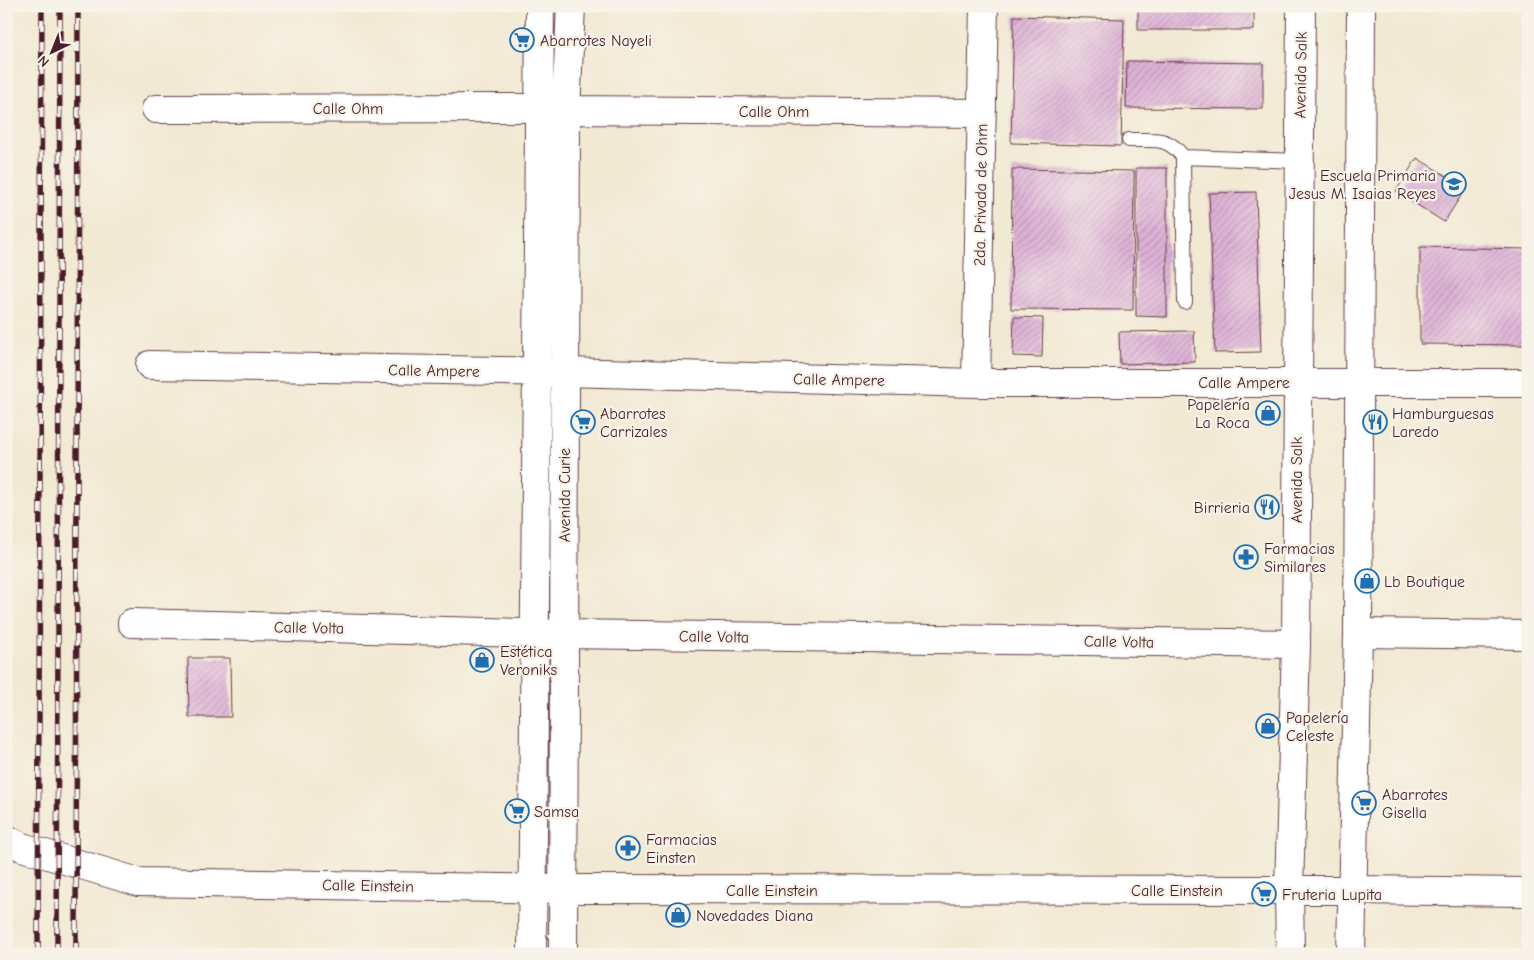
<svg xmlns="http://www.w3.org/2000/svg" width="1534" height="960" font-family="'Comic Neue',sans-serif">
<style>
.building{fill:url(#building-hatch)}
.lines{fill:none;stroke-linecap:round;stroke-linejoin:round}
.lane-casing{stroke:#633d44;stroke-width:16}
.street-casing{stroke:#633d44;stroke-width:30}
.secondary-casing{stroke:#633d44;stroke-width:30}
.lane{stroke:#fff;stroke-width:14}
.street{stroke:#fff;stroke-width:28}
.secondary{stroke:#fff;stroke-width:28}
.rail-casing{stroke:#4a1f2b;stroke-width:5.5}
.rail{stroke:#f7f3e8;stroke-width:4;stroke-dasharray:11;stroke-linecap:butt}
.labels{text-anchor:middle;stroke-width:4.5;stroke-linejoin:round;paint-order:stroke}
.poi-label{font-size:16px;fill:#4a1f2b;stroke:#f7f3e8;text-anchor:start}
.street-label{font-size:16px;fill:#4a1f2b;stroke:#f7f3e8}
</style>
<defs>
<pattern id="building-hatch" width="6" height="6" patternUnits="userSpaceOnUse" patternTransform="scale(1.25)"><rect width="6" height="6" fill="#dfb3d8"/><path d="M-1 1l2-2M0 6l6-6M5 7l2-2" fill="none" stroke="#b791af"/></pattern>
</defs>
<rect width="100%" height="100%" fill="#f7f3e8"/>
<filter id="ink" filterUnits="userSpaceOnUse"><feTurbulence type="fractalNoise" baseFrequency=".02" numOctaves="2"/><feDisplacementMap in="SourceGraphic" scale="10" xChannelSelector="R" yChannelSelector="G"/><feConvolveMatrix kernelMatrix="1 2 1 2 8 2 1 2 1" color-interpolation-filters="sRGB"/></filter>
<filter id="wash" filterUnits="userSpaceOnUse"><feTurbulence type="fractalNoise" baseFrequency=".0096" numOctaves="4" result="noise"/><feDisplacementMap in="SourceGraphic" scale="20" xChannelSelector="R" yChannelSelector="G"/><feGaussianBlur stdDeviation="1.12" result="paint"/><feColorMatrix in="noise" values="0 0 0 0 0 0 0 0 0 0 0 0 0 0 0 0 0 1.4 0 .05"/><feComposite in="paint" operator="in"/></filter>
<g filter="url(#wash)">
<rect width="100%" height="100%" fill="#f2e9d3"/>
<g id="blocks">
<!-- building -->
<path class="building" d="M1138,6H1254V30H1138Z
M1014,16L1124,19L1121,146L1011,143Z
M1127,61L1263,63V109L1126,108Z
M1417,158L1466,188L1444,222L1396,191Z
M1136,168H1167V317L1136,316Z
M1012,169L1134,171L1133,310L1011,309Z
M1256,192L1261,352L1215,353L1209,193Z
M1420,247L1528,249V345L1420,344Z
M1014,317L1043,318L1042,357L1013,356Z
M1194,331L1195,362L1120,364L1119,332Z
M188,658H230L231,717H189Z"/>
</g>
</g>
<g filter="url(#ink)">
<use href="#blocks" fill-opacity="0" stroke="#633d44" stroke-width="1"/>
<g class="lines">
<!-- lane casing -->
<g class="lane-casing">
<path id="lane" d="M1129,140C1154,141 1167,135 1183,157L1185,302
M1183,157L1299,161"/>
</g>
<!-- street casing -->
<g class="street-casing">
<path id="street" d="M156,109L540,108
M566,110L981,113
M150,365L565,372L976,383H1528
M976,383L984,6
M132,623L564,634L1296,644
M1358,633L1528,635
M1353,890L1528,892
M532,954L540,6
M563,954L566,110L571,6"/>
</g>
<!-- secondary casing -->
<g class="secondary-casing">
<path id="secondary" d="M6,839L22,847L138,882L563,889L1353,890
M1290,954L1289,890L1296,644L1301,6
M1351,954L1358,633L1361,6"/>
</g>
<!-- lane -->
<use href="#lane" class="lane"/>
<!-- street -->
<use href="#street" class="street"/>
<!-- secondary -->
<use href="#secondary" class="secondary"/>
<!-- rail casing -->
<g class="rail-casing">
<path id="rail" d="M38,954L42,6
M57,954L60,6
M76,954L78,6"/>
</g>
<!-- rail -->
<use href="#rail" class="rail"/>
</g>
</g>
<!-- icons -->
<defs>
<g id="supermarket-ring" transform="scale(1.25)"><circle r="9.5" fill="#f7f3e8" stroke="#1f6fb2" stroke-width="1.5"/><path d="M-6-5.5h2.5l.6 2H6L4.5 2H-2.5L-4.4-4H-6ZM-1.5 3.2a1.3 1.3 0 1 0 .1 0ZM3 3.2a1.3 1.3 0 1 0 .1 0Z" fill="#1f6fb2"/></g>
<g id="school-ring" transform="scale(1.25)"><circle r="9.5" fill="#f7f3e8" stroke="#1f6fb2" stroke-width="1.5"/><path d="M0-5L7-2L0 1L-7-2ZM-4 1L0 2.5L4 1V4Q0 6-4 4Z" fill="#1f6fb2"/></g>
<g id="shop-ring" transform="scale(1.25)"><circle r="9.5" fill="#f7f3e8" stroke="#1f6fb2" stroke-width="1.5"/><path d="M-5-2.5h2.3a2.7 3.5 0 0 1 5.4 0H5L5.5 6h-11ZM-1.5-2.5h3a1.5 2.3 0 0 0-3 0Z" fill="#1f6fb2"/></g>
<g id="restaurant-ring" transform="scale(1.25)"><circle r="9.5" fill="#f7f3e8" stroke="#1f6fb2" stroke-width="1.5"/><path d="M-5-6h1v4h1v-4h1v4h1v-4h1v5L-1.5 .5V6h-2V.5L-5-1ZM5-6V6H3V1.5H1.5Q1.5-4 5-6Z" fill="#1f6fb2"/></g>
<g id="pharmacy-ring" transform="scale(1.25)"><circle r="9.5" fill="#f7f3e8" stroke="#1f6fb2" stroke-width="1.5"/><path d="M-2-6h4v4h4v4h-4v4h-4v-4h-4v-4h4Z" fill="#1f6fb2"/></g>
</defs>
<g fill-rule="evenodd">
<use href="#supermarket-ring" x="522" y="40"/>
<use href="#school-ring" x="1454" y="184"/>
<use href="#shop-ring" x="1268" y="413"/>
<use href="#supermarket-ring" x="583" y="422"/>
<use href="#restaurant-ring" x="1375" y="422"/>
<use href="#restaurant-ring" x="1267" y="507"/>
<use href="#pharmacy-ring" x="1246" y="557"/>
<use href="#shop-ring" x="1367" y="581"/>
<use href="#shop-ring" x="482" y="660"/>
<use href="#shop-ring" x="1268" y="726"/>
<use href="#supermarket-ring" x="1364" y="803"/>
<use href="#supermarket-ring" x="517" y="811"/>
<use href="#pharmacy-ring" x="628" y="848"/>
<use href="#supermarket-ring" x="1264" y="894"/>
<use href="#shop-ring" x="678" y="915"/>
</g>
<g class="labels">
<!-- poi labels -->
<g class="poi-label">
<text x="540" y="46">Abarrotes Nayeli</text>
<text x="1436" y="181" text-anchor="end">Escuela Primaria<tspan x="1436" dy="18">Jesus M. Isaias Reyes</tspan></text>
<text x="1250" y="410" text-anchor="end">Papelería<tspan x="1250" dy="18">La Roca</tspan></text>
<text x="600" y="419">Abarrotes<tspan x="600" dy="18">Carrizales</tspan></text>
<text x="1392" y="419">Hamburguesas<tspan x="1392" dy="18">Laredo</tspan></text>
<text x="1250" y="513" text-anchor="end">Birrieria</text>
<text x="1264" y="554">Farmacias<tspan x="1264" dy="18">Similares</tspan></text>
<text x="1384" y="587">Lb Boutique</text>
<text x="500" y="657">Estética<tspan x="500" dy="18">Veroniks</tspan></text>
<text x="1286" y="723">Papelería<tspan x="1286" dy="18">Celeste</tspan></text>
<text x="1382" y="800">Abarrotes<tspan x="1382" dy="18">Gisella</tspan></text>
<text x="534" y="817">Samsa</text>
<text x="646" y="845">Farmacias<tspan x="646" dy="18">Einsten</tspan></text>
<text x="1282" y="900">Fruteria Lupita</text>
<text x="696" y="921">Novedades Diana</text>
</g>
<!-- street labels -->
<g class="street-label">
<text transform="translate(1300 75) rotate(-89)" y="6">Avenida Salk</text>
<text x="348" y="114">Calle Ohm</text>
<text x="774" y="117">Calle Ohm</text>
<text transform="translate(980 195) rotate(-89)" y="6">2da. Privada de Ohm</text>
<text transform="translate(434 370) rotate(1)" y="6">Calle Ampere</text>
<text transform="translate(839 379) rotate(1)" y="6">Calle Ampere</text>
<text x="1244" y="388">Calle Ampere</text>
<text transform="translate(1296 480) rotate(-90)" y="6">Avenida Salk</text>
<text transform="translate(564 495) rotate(-90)" y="6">Avenida Curie</text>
<text transform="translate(309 627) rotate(1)" y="6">Calle Volta</text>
<text transform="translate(714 636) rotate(1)" y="6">Calle Volta</text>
<text transform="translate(1119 641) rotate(1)" y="6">Calle Volta</text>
<text transform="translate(368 885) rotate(1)" y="6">Calle Einstein</text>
<text x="772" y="896">Calle Einstein</text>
<text x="1177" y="896">Calle Einstein</text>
</g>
</g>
<!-- margin -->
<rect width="1534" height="960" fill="none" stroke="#f7f3e8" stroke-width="25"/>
<!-- north arrow -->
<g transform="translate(52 52) rotate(223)" stroke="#f7f3e8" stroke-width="4" paint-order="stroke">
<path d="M0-4L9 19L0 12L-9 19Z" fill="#4a1f2b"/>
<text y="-8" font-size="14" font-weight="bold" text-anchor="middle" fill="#4a1f2b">N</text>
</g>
</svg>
